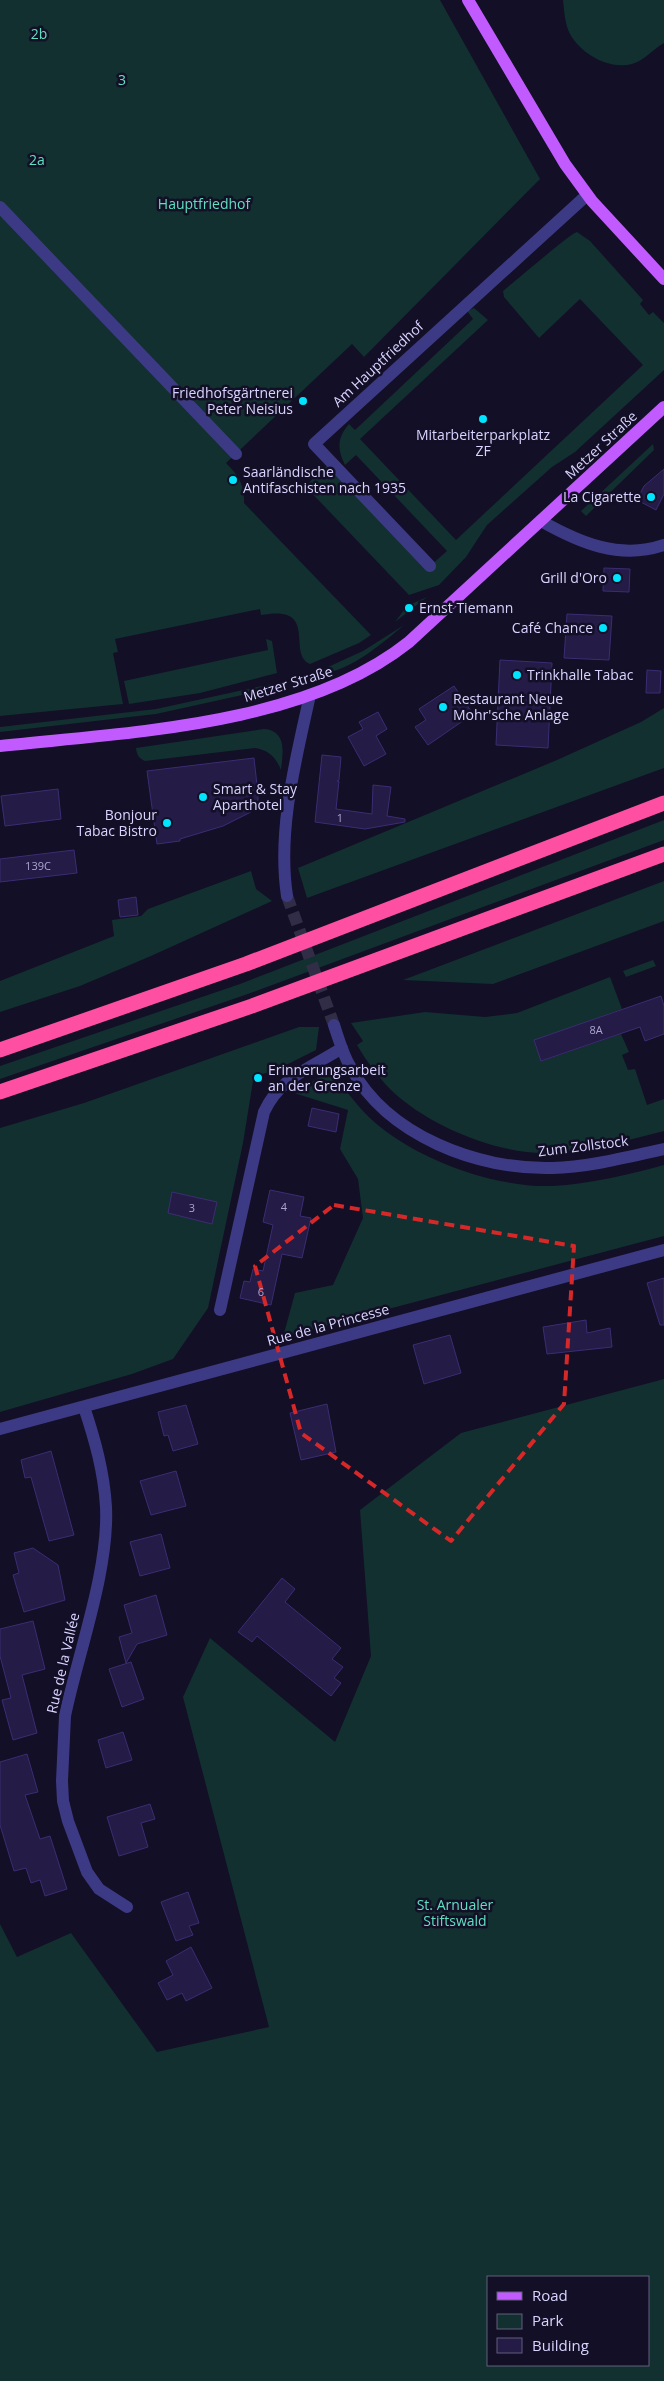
<svg xmlns="http://www.w3.org/2000/svg" width="664" height="2381" font-family="'Open Sans',sans-serif">
<style>
.green{fill:#12302f;fill-rule:evenodd}
.building{fill:#241b47;stroke:#3b2d73}
.lines{fill:none;stroke-linecap:round;stroke-linejoin:round}
.minor-tunnel{stroke:#312d47;stroke-width:12;stroke-dasharray:12 6;stroke-linecap:butt}
.minor{stroke:#3d3a85;stroke-width:12}
.major{stroke:#c25bff;stroke-width:12}
.highway{stroke:#ff4fa3;stroke-width:15}
.marked{fill:none;stroke:#d62828;stroke-width:4;stroke-dasharray:10 6;stroke-linejoin:round}
.poi-dot{fill:#00e5ff;stroke:#130f26;stroke-width:2}
.labels{text-anchor:middle;stroke-width:5;stroke-linejoin:round;paint-order:stroke}
.number-label{font-size:11px;fill:#aca6d1}
.park-label{font-size:14px;fill:#5fe0c0;stroke:#130f26}
.street-label{font-size:14px;fill:#d9d4ff;stroke:#130f26}
.poi-label{font-size:14px;fill:#d9d4ff;stroke:#130f26;text-anchor:start}
</style>
<rect width="100%" height="100%" fill="#130f26"/>
<!-- green -->
<path class="green" d="M0,0H440L540,179L364,357L352,344L226,463C238,475 245,485 244,503L371,635L359,643L310,664C286,653 320,604 261,615L260,609L115,639L118,652L113,653L123,704L0,716Z
M563,0H664V43C653,49 645,60 632,64C609,70 581,54 570,34C565,25 564,10 563,0Z
M577,232L590,241L643,300L640,304L649,315L653,312L664,323V370L575,452L552,467L487,525L466,557L439,585L409,595L305,486L331,462L430,566L447,551L356,455L345,465C337,449 337,438 349,424L355,430L473,319L467,311L474,308L488,320L360,439L456,540L643,365L580,299L539,338L504,297L503,291L509,286C519,278 571,233 577,232Z
M653,444L654,450L586,516L581,511Z
M427,597L395,622L407,606Z
M404,625C385,641 343,678 317,672L363,651Z
M266,639L272,641L277,673L200,693L129,704L124,681L268,650Z
M276,683L269,689L156,714L0,732V727L156,709Z
M664,708V768L307,898L298,868L557,760L641,722Z
M264,729C287,731 283,752 281,770C276,757 268,750 255,748L145,761C139,758 137,756 136,748Z
M664,820V840L245,995L0,1079V1066L240,984Z
M251,871L256,889L272,901L151,956L80,986L0,1012V981L114,936L112,920L141,916L148,909Z
M664,881V921L493,984L403,980Z
M653,960L656,966L626,977L623,971Z
M610,977L622,1009L534,1041L542,1061L621,1034L629,1052L622,1055L628,1070L635,1069L647,1105L664,1099V1131C625,1141 585,1152 544,1153C494,1153 428,1125 392,1091C378,1077 367,1062 357,1045L363,1041L351,1023L425,1012L485,1017L517,1013Z
M299,1027H319L316,1050L274,1071L258,1075L253,1081L243,1143L208,1308L173,1359L132,1374L0,1412V1128L84,1103Z
M331,1070C344,1088 356,1105 372,1120C415,1159 494,1188 552,1186C590,1184 627,1175 664,1165V1236L283,1337L295,1293L333,1285L363,1218L358,1179L340,1149L348,1110L294,1093Z
M664,1379V2381H0V1924L17,1957L71,1933L157,2052L269,2027L183,1697L210,1638L335,1742L371,1656L360,1510L461,1433ZM488,2277H648V2365H488Z"/>
<!-- building -->
<path class="building" d="M664,469V494L656,510L637,500L644,486Z
M604,568L630,569L629,592L603,591Z
M567,614L612,616L609,660L564,658Z
M500,660L552,663L548,748L496,745Z
M647,670L661,671L660,693H646Z
M454,686L473,714L428,745L415,727L426,720L419,709Z
M378,712L387,729L376,736L386,754L364,766L348,737L363,729L359,722Z
M322,755L341,757L339,780L337,781H339L336,809L372,814L373,785L391,787L387,816L405,819V822L365,829L315,822Z
M254,758L258,794V801L251,812L223,826L180,839V841L157,844L147,771Z
M58,789L61,819L5,826L1,796Z
M74,850L77,873L0,882V859Z
M136,897L138,915L120,917L118,900Z
M661,996L664,1006V1034L645,1041L640,1027L541,1061L534,1040Z
M312,1108L339,1114L336,1132L308,1126Z
M270,1190L304,1197L300,1216L311,1218L302,1258L282,1254L271,1305L240,1298L244,1281L250,1282L253,1269L263,1271L273,1225L263,1222Z
M172,1192L217,1202L212,1224L168,1213Z
M664,1278V1325H660L647,1283Z
M586,1320L587,1333L610,1328L612,1347L547,1354L543,1327Z
M450,1335L461,1373L424,1384L413,1345Z
M327,1404L336,1452L301,1460L290,1413Z
M186,1405L198,1444L173,1451L168,1435L164,1436L158,1412Z
M51,1451L74,1535L49,1541L31,1477L25,1478L21,1460Z
M176,1471L186,1506L151,1515L140,1481Z
M161,1534L170,1568L140,1576L130,1542Z
M33,1548L58,1565L65,1600L24,1612L13,1575L19,1573L14,1553Z
M282,1578L295,1589L285,1602L341,1648L332,1659L343,1667L334,1678L341,1683L331,1696L257,1636L252,1642L238,1632Z
M156,1595L167,1635L137,1644L126,1663L119,1637L132,1633L124,1605Z
M33,1621L45,1669L22,1675L37,1733L13,1740L2,1700L11,1698L0,1656V1629Z
M131,1662L144,1699L122,1707L109,1669Z
M123,1732L132,1760L106,1768L98,1740Z
M27,1754L38,1792L25,1795L40,1839L50,1836L67,1889L45,1896L40,1880L31,1883L26,1868L14,1871L0,1825V1762Z
M150,1804L155,1819L141,1823L148,1847L119,1856L107,1817Z
M188,1892L199,1923L189,1926L193,1935L176,1941L161,1902Z
M191,1947L212,1988L186,2001L182,1993L167,2000L158,1983L173,1975L166,1961Z"/>
<g class="lines">
<!-- minor-tunnel -->
<path class="minor-tunnel" d="M287,896L334,1025"/>
<!-- minor -->
<path class="minor" d="M0,207L236,454
M541,521C580,543 620,560 664,545
M430,566L314,444L587,195
M287,896C277,830 296,759 310,695
M334,1025C339,1040 343,1055 351,1068C388,1136 478,1170 552,1168C590,1167 627,1157 664,1149
M220,1310L264,1112C280,1077 311,1068 342,1048
M84,1407C95,1440 104,1472 106,1507C109,1571 78,1653 65,1716L62,1781L63,1801L68,1821L87,1872L99,1889L127,1907
M0,1429L664,1250"/>
<!-- major -->
<path class="major" d="M468,0L565,164L592,201L664,279
M0,746C130,732 304,726 409,642L664,407"/>
<!-- highway -->
<path class="highway" d="M0,1050L246,964L664,803
M0,1092L252,1006L664,854"/>
</g>
<!-- marked area -->
<path class="marked" d="M334,1205L574,1246L564,1404L451,1541L301,1433L255,1266Z"/>
<!-- markers -->
<g class="poi-dot">
<circle cx="303" cy="401" r="5"/>
<circle cx="483" cy="419" r="5"/>
<circle cx="233" cy="480" r="5"/>
<circle cx="651" cy="497" r="5"/>
<circle cx="617" cy="578" r="5"/>
<circle cx="409" cy="608" r="5"/>
<circle cx="603" cy="628" r="5"/>
<circle cx="517" cy="675" r="5"/>
<circle cx="443" cy="707" r="5"/>
<circle cx="203" cy="797" r="5"/>
<circle cx="167" cy="823" r="5"/>
<circle cx="258" cy="1078" r="5"/>
</g>
<g class="labels">
<!-- number labels -->
<g class="number-label">
<text x="340" y="822">1</text>
<text x="38" y="870">139C</text>
<text x="596" y="1034">8A</text>
<text x="284" y="1211">4</text>
<text x="192" y="1212">3</text>
<text x="261" y="1296">6</text>
</g>
<!-- park labels -->
<g class="park-label">
<text x="39" y="39">2b</text>
<text x="122" y="85">3</text>
<text x="37" y="165">2a</text>
<text x="204" y="209">Hauptfriedhof</text>
<text x="455" y="1910">St. Arnualer<tspan x="455" dy="16">Stiftswald</tspan></text>
</g>
<!-- street labels -->
<g class="street-label">
<text transform="translate(378 364) rotate(-43)" y="5">Am Hauptfriedhof</text>
<text transform="translate(601 445) rotate(-43)" y="5">Metzer Straße</text>
<text transform="translate(288 684) rotate(-17)" y="5">Metzer Straße</text>
<text transform="translate(583 1146) rotate(-7)" y="5">Zum Zollstock</text>
<text transform="translate(328 1325) rotate(-15)" y="5">Rue de la Princesse</text>
<text transform="translate(63 1663) rotate(-77)" y="5">Rue de la Vallée</text>
</g>
<!-- poi labels -->
<g class="poi-label">
<text x="293" y="398" text-anchor="end">Friedhofsgärtnerei<tspan x="293" dy="16">Peter Neisius</tspan></text>
<text x="483" y="440" text-anchor="middle">Mitarbeiterparkplatz<tspan x="483" dy="16">ZF</tspan></text>
<text x="243" y="477">Saarländische<tspan x="243" dy="16">Antifaschisten nach 1935</tspan></text>
<text x="641" y="502" text-anchor="end">La Cigarette</text>
<text x="607" y="583" text-anchor="end">Grill d'Oro</text>
<text x="419" y="613">Ernst Tiemann</text>
<text x="593" y="633" text-anchor="end">Café Chance</text>
<text x="527" y="680">Trinkhalle Tabac</text>
<text x="453" y="704">Restaurant Neue<tspan x="453" dy="16">Mohr'sche Anlage</tspan></text>
<text x="213" y="794">Smart &amp; Stay<tspan x="213" dy="16">Aparthotel</tspan></text>
<text x="157" y="820" text-anchor="end">Bonjour<tspan x="157" dy="16">Tabac Bistro</tspan></text>
<text x="268" y="1075">Erinnerungsarbeit<tspan x="268" dy="16">an der Grenze</tspan></text>
</g>
</g>
<!-- legend -->
<rect x="487" y="2276" width="162" height="90" fill="#130f26" stroke="#625e7d"/>
<rect x="497" y="2292" width="25" height="8" fill="#c25bff" stroke="#625e7d"/>
<text x="532" y="2301" font-size="15" fill="#d9d4ff">Road</text>
<rect x="497" y="2314" width="25" height="15" fill="#12302f" stroke="#625e7d"/>
<text x="532" y="2326" font-size="15" fill="#d9d4ff">Park</text>
<rect x="497" y="2338" width="25" height="15" fill="#241b47" stroke="#625e7d"/>
<text x="532" y="2351" font-size="15" fill="#d9d4ff">Building</text>
</svg>
